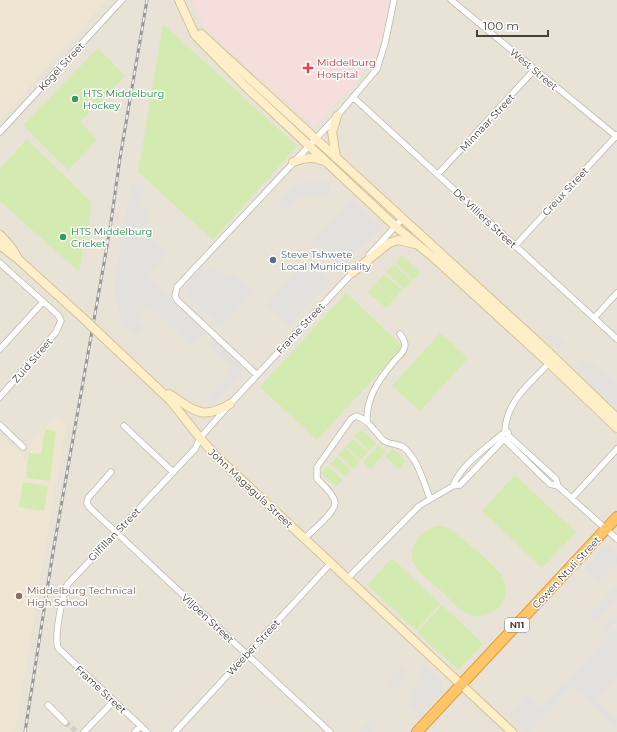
<svg xmlns="http://www.w3.org/2000/svg" width="617" height="732" font-family="Montserrat,sans-serif">
<style>
.residential{fill:#e9e2d7}
.education{fill:#eee5d2}
.medical{fill:#f5dedc}
.green{fill:#d3eab1}
.parking{fill:#e3e1dd}
.lines{fill:none;stroke-linecap:round;stroke-linejoin:round}
.street-tunnel{stroke:#d3cdc5;stroke-width:5.5;stroke-dasharray:5.5 3;stroke-linecap:butt}
.street-casing{stroke:#c1b8ab;stroke-width:7}
.secondary-casing{stroke:#d6c298;stroke-width:10}
.highway-casing{stroke:#e29a36;stroke-width:12}
.street{stroke:#fff;stroke-width:5.5}
.secondary{stroke:#ffefc8;stroke-width:8}
.highway{stroke:#ffc569;stroke-width:10}
.rail-casing{stroke:#989898;stroke-width:3}
.rail{stroke:#fff;stroke-width:1.5;stroke-dasharray:4.5;stroke-linecap:butt}
.secondary-bridge-casing{stroke:#d6c298;stroke-width:10;stroke-linecap:butt}
.secondary-bridge{stroke:#ffefc8;stroke-width:8}
.health-dot{fill:#e0444e;stroke:#fff;stroke-width:1.5}
.leisure-dot{fill:#2e9e5b;stroke:#fff;stroke-width:1.5}
.service-dot{fill:#5c6f8a;stroke:#fff;stroke-width:1.5}
.education-dot{fill:#8d6e63;stroke:#fff;stroke-width:1.5}
.labels{text-anchor:middle;stroke-width:3;stroke-linejoin:round;paint-order:stroke}
.shield{fill:#fff;stroke:#807a73;stroke-width:1}
.shield-label{font-size:9px;font-weight:bold;fill:#494137}
.health-label{font-size:10px;fill:#be3a42;stroke:#fff;text-anchor:start}
.street-label{font-size:10px;fill:#494137;stroke:#fff}
.leisure-label{font-size:10px;fill:#27864d;stroke:#fff;text-anchor:start}
.service-label{font-size:10px;fill:#4e5e75;stroke:#fff;text-anchor:start}
.education-label{font-size:10px;fill:#785e54;stroke:#fff;text-anchor:start}
</style>
<rect width="100%" height="100%" fill="#f5f0e9"/>
<!-- residential -->
<path class="residential" d="M0,0H617V732H0Z"/>
<!-- education -->
<path class="education" d="M0,0H107L0,120Z
M57,416L66,424L15,732H0V435L27,460L32,440Z"/>
<!-- medical -->
<path class="medical" d="M192,0H389L382,39L376,56L358,80L314,127L205,28Z"/>
<!-- green -->
<path class="green" d="M163,24L297,146L213,240L138,172Z
M98,48L125,76L80,122L97,140L68,170L23,125Z
M27,139L92,203L79,272L0,201V169Z
M402,255L420,272L413,280L395,263Z
M394,264L412,281L404,289L386,272Z
M384,274L402,290L394,299L376,283Z
M375,283L394,300L386,308L368,292Z
M346,293L403,347L317,440L260,387Z
M440,333L468,358L420,411L392,386Z
M45,429L56,431L50,481L26,478L29,453L41,454Z
M361,429L376,443L369,451L354,436Z
M353,439L368,452L361,460L346,446Z
M379,445L386,451L370,469L363,462Z
M345,447L360,461L353,469L338,455Z
M393,448L406,461L399,469L385,456Z
M337,457L351,470L345,477L330,464Z
M328,466L343,480L336,487L321,473Z
M515,475L576,532L542,568L482,511Z
M23,482L48,486L44,511L19,507Z
M437,526C442,526 447,527 451,530C460,536 496,567 501,575C512,591 504,610 485,615C479,617 474,617 468,614C459,610 450,599 443,592C429,580 404,565 414,545C419,534 426,530 437,526Z
M392,558L440,604L416,630L367,585Z
M442,605L483,644L458,670L417,632Z"/>
<!-- parking -->
<path class="parking" d="M132,181L145,184L140,209L149,211L145,233L167,254L147,276L205,331L191,346L148,304L139,314V321L145,326L135,337L123,326L113,287Z
M329,182L330,195L301,196L287,212L277,203L295,183Z
M352,199L381,226L339,269L311,242Z
M308,260L330,281L289,326L266,305Z
M200,269H218L227,278L233,273L254,292L221,327L187,295L185,286Z
M552,332L565,343L559,349L547,337Z
M213,337L241,364V375L214,404L207,397L230,373L229,365L206,344Z
M583,360L589,365L592,362L596,366L587,375L577,366Z
M597,366L617,385V410L584,380Z
M605,545L608,546L617,554V562L599,582L584,568Z
M615,587L617,589V599L595,623L588,617Z
M617,615V625L614,623L606,632L601,628L611,618L613,619Z
M614,630L617,633V677L596,699L617,719V729L566,681Z
M423,664L443,683L442,692L420,715L409,705Z
M402,666L405,668L397,692L387,682Z
M565,681L571,687L529,732H526L508,714L526,695L541,708Z
M371,719L378,726L373,732H359Z"/>
<g class="lines">
<!-- street-tunnel -->
<path class="street-tunnel" d="M65,722L77,732"/>
<!-- street casing -->
<g class="street-casing">
<path id="street" d="M451,0L617,137
M353,97L617,339
M0,132L122,0
M438,174L535,69
M515,246L617,135
M369,255L402,219
M0,263L58,315L61,321L56,332L0,397
M594,318L617,293
M0,349L43,302
M257,375L177,300L175,296L177,287L337,116L377,69L385,43L394,0
M367,421C366,397 380,378 395,360C399,356 405,351 405,345C405,341 402,337 400,334
M0,425L23,447
M124,426L173,472
M505,432C506,400 531,383 551,361
M510,437L556,479L558,486
M506,441L550,484L558,486L617,539
M111,472L88,498L87,503L89,507L330,732
M453,486C460,466 485,449 501,435
M572,498L617,449
M305,538C312,531 336,512 335,502C333,493 323,485 317,479V467L351,419L356,416C369,420 374,431 383,440C389,445 396,443 403,447C418,459 423,481 430,498
M348,578L419,506L453,486L460,485L503,440L509,439L508,432L502,434L503,440
M48,705L65,722
M84,732L114,701
M135,732L141,726
M147,732L58,648C54,636 62,598 67,585L195,449L200,438L230,404L355,270
M175,732L331,563"/>
</g>
<!-- secondary casing -->
<g class="secondary-casing">
<path id="secondary" d="M179,0L195,35L244,85L396,227L433,257L549,363L617,428
M201,34L541,345L617,418
M336,158L332,132L337,116
M293,162C305,158 313,156 324,161
M0,235L11,247L19,260L84,319
M0,245L15,257
M352,273L389,243L398,240L415,244
M103,337L170,400L200,438L217,457L512,732
M169,394C194,410 201,421 230,404"/>
</g>
<!-- highway casing -->
<g class="highway-casing">
<path id="highway" d="M417,732L617,517"/>
</g>
<!-- street -->
<use href="#street" class="street"/>
<!-- secondary -->
<use href="#secondary" class="secondary"/>
<!-- highway -->
<use href="#highway" class="highway"/>
<!-- rail casing -->
<g class="rail-casing">
<path id="rail" d="M25,732L53,552L110,229L120,158L147,0"/>
</g>
<!-- rail -->
<use href="#rail" class="rail"/>
<!-- secondary-bridge casing -->
<g class="secondary-bridge-casing">
<path id="secondary-bridge" d="M84,319L103,337"/>
</g>
<!-- secondary-bridge -->
<use href="#secondary-bridge" class="secondary-bridge"/>
</g>
<!-- markers -->
<path class="health-dot" d="M306 62h4v4h4v4h-4v4h-4v-4h-4v-4h4z"/>
<g class="leisure-dot">
<circle cx="75" cy="99" r="4"/>
<circle cx="63" cy="237" r="4"/>
</g>
<circle class="service-dot" cx="273" cy="260" r="4"/>
<circle class="education-dot" cx="19" cy="596" r="4"/>
<g class="labels">
<!-- shield labels -->
<rect class="shield" x="505" y="618" width="24" height="14" rx="3"/>
<g class="shield-label">
<text x="517" y="628">N11</text>
</g>
<!-- health labels -->
<g class="health-label">
<text x="317" y="66">Middelburg<tspan x="317" dy="12">Hospital</tspan></text>
</g>
<!-- street labels -->
<g class="street-label">
<text transform="translate(61 66) rotate(-47)" y="4">Kogel Street</text>
<text transform="translate(534 69) rotate(40)" y="4">West Street</text>
<text transform="translate(487 122) rotate(-47)" y="4">Minnaar Street</text>
<text transform="translate(565 191) rotate(-47)" y="4">Creux Street</text>
<text transform="translate(485 218) rotate(43)" y="4">De Villiers Street</text>
<text transform="translate(300 328) rotate(-47)" y="4">Frame Street</text>
<text transform="translate(32 360) rotate(-49)" y="4">Zuid Street</text>
<text transform="translate(251 488) rotate(43)" y="4">John Magagula Street</text>
<text transform="translate(114 534) rotate(-46)" y="4">Gilfillan Street</text>
<text transform="translate(566 572) rotate(-47)" y="4">Cowen Ntuli Street</text>
<text transform="translate(208 618) rotate(43)" y="4">Viljoen Street</text>
<text transform="translate(253 647) rotate(-47)" y="4">Weeber Street</text>
<text transform="translate(101 689) rotate(43)" y="4">Frame Street</text>
</g>
<!-- leisure labels -->
<g class="leisure-label">
<text x="83" y="97">HTS Middelburg<tspan x="83" dy="12">Hockey</tspan></text>
<text x="71" y="235">HTS Middelburg<tspan x="71" dy="12">Cricket</tspan></text>
</g>
<!-- service labels -->
<g class="service-label">
<text x="281" y="258">Steve Tshwete<tspan x="281" dy="12">Local Municipality</tspan></text>
</g>
<!-- education labels -->
<g class="education-label">
<text x="27" y="594">Middelburg Technical<tspan x="27" dy="12">High School</tspan></text>
</g>
</g>
<!-- scale -->
<path d="M477 30v6h71v-6" fill="none" stroke="#494137" stroke-width="2"/>
<text x="483" y="30" font-size="12" fill="#494137" stroke="#ffffff" stroke-width="3" paint-order="stroke">100 m</text>
</svg>
